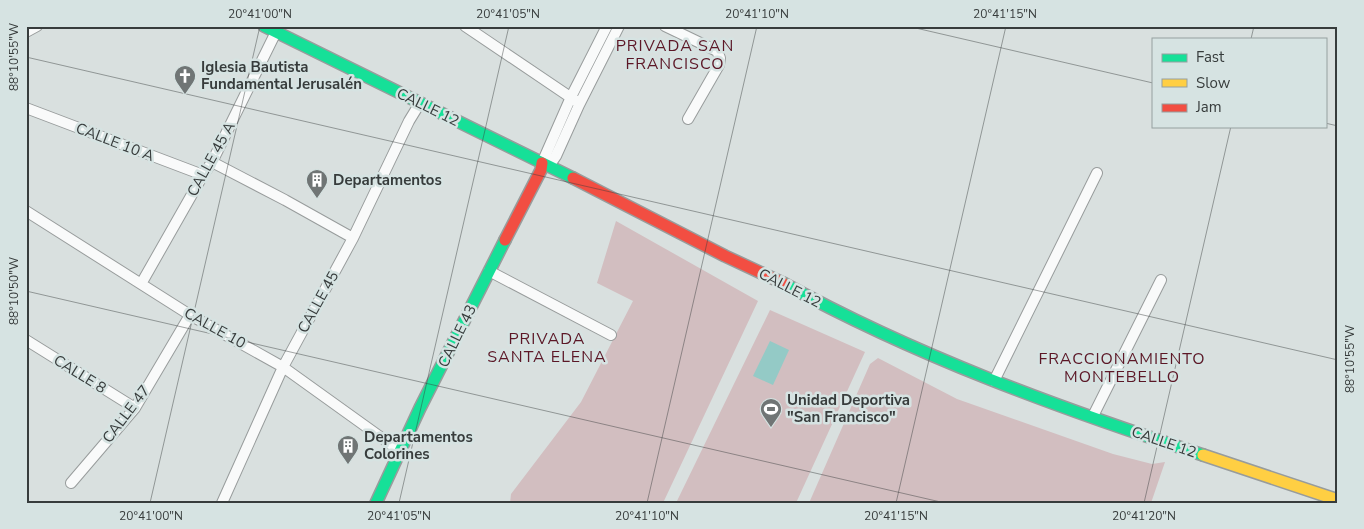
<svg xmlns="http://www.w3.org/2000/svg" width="1364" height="529" font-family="'Nunito Sans',sans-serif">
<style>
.green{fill:#d2bec0}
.water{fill:#94cac6}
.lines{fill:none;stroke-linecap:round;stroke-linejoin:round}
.street-casing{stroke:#989c9c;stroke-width:12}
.fast-casing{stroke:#989c9c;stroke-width:14}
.slow-casing{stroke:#989c9c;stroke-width:14}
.jam-casing{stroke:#989c9c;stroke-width:14}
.street{stroke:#f9fafa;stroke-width:10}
.fast{stroke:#16e098;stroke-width:11}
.slow{stroke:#ffcf43;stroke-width:11}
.jam{stroke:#f24e42;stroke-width:11}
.ticks{fill:none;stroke:#373c3c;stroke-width:1;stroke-opacity:0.45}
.labels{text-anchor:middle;stroke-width:5;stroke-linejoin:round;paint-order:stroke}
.poi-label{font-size:15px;font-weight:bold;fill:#373c3c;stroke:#d6e3e2;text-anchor:start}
.street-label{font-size:15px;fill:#373c3c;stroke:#d6e3e2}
.neighbourhood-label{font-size:16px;letter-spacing:1px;fill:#5c1726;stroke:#d6e3e2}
.neatline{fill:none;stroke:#373c3c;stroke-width:2}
.ticks-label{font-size:12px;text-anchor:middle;fill:#373c3c}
</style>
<rect width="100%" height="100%" fill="#d9e0df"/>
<!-- green -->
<path class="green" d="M616,221L758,301L663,503H510L511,494L581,402L633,301L597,283Z
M770,310L865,352L796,503H676Z
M878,358L957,399L1113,454L1152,464L1165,462L1151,503H809L870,364Z"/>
<!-- water -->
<path class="water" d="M770,341L789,350L773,385L753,376Z"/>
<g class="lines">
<!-- street casing -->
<g class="street-casing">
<path id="street" d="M465,26L576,101
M665,26L717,51L720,58L719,65L688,119
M26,32L37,26
M26,108L203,175
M212,162L285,200L353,238
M542,163L571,97L607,26
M549,166L556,156L579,105L619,26
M26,211L190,315L283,367L400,451
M489,271L611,335
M141,284L203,175L212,162L276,32
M26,340L135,408
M994,381L1097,173
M1093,416L1161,280
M71,483L135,408L190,315
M222,503L283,367L353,238L409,121L420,103"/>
</g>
<!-- fast casing -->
<g class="fast-casing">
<path id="fast" d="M264,26L573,178
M783,283C916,356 1059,408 1203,455
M376,503L420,408L505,240"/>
</g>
<!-- slow casing -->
<g class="slow-casing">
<path id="slow" d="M1203,455L1338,500"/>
</g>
<!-- jam casing -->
<g class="jam-casing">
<path id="jam" d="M573,178L725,256L783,283
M505,240L541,170L542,163"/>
</g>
<!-- street -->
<use href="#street" class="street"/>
<!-- fast -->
<use href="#fast" class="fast"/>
<!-- slow -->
<use href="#slow" class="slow"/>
<!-- jam -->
<use href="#jam" class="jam"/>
</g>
<!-- ticks -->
<path class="ticks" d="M907,26L1153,83M1251,39L1254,26M26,57L1338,360M1325,123L1338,126M26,291L945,503M150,503L260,26M399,503L509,26M647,503L757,26M896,503L1006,26M1144,503L1231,126"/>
<!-- icons -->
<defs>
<g id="church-pin" transform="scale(1.125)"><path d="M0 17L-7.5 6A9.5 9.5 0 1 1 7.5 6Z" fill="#707575" stroke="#d6e3e2"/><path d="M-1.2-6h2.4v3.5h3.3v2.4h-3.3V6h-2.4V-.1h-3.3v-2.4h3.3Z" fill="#fff"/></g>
<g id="building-pin" transform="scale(1.125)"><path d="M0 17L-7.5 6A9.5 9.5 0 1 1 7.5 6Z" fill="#707575" stroke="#d6e3e2"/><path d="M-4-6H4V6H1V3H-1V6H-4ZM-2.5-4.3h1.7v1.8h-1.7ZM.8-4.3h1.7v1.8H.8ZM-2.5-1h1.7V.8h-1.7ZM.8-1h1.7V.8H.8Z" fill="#fff"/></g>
<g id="stadium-pin" transform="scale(1.125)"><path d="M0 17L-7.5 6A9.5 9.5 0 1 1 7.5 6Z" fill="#707575" stroke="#d6e3e2"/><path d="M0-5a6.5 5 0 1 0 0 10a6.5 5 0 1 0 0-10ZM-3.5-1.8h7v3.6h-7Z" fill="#fff"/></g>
</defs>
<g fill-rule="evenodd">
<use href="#church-pin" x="185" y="76"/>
<use href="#building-pin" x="317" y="180"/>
<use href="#stadium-pin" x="771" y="409"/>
<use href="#building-pin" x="348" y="446"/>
</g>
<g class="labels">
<!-- poi labels -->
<g class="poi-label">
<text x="201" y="72">Iglesia Bautista<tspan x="201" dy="17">Fundamental Jerusalén</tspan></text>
<text x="333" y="185">Departamentos</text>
<text x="787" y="405">Unidad Deportiva<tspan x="787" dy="17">"San Francisco"</tspan></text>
<text x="364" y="442">Departamentos<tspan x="364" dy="17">Colorines</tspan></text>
</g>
<!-- street labels -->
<g class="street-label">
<text transform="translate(428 107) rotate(26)" y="5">CALLE 12</text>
<text transform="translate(115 142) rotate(21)" y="5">CALLE 10 A</text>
<text transform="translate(211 159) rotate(-61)" y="5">CALLE 45 A</text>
<text transform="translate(790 288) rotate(27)" y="5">CALLE 12</text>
<text transform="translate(318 302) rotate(-61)" y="5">CALLE 45</text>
<text transform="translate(215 328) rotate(29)" y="5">CALLE 10</text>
<text transform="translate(457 336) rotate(-64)" y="5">CALLE 43</text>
<text transform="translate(80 374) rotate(32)" y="5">CALLE 8</text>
<text transform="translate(126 414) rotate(-53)" y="5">CALLE 47</text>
<text transform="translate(1164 442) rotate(19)" y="5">CALLE 12</text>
</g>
<!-- neighbourhood labels -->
<g class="neighbourhood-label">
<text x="675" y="51">PRIVADA SAN<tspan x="675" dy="18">FRANCISCO</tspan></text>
<text x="547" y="344">PRIVADA<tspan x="547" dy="18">SANTA ELENA</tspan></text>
<text x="1122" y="364">FRACCIONAMIENTO<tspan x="1122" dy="18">MONTEBELLO</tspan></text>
</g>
</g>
<!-- border -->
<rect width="1364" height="529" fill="none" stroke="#d6e3e2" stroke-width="55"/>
<!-- legend -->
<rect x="1152" y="38" width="175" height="90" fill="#d6e3e2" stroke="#96a0a0"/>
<rect x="1162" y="54" width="25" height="8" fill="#16e098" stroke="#96a0a0"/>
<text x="1196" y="62" font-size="15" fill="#373c3c">Fast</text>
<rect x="1162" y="79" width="25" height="8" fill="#ffcf43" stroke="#96a0a0"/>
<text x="1196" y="88" font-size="15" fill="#373c3c">Slow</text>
<rect x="1162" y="104" width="25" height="8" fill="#f24e42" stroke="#96a0a0"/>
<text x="1196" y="112" font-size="15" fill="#373c3c">Jam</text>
<rect x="28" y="28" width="1308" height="474" class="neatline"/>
<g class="ticks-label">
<text x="260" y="18">20°41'00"N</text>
<text x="508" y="18">20°41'05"N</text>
<text x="757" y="18">20°41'10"N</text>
<text x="1005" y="18">20°41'15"N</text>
<text transform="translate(14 57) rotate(-90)" y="4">88°10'55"W</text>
<text transform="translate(14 291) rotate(-90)" y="4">88°10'50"W</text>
<text transform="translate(1350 359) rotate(-90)" y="4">88°10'55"W</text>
<text x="151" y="520">20°41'00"N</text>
<text x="399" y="520">20°41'05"N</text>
<text x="647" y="520">20°41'10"N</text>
<text x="896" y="520">20°41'15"N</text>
<text x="1144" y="520">20°41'20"N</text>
</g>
</svg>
